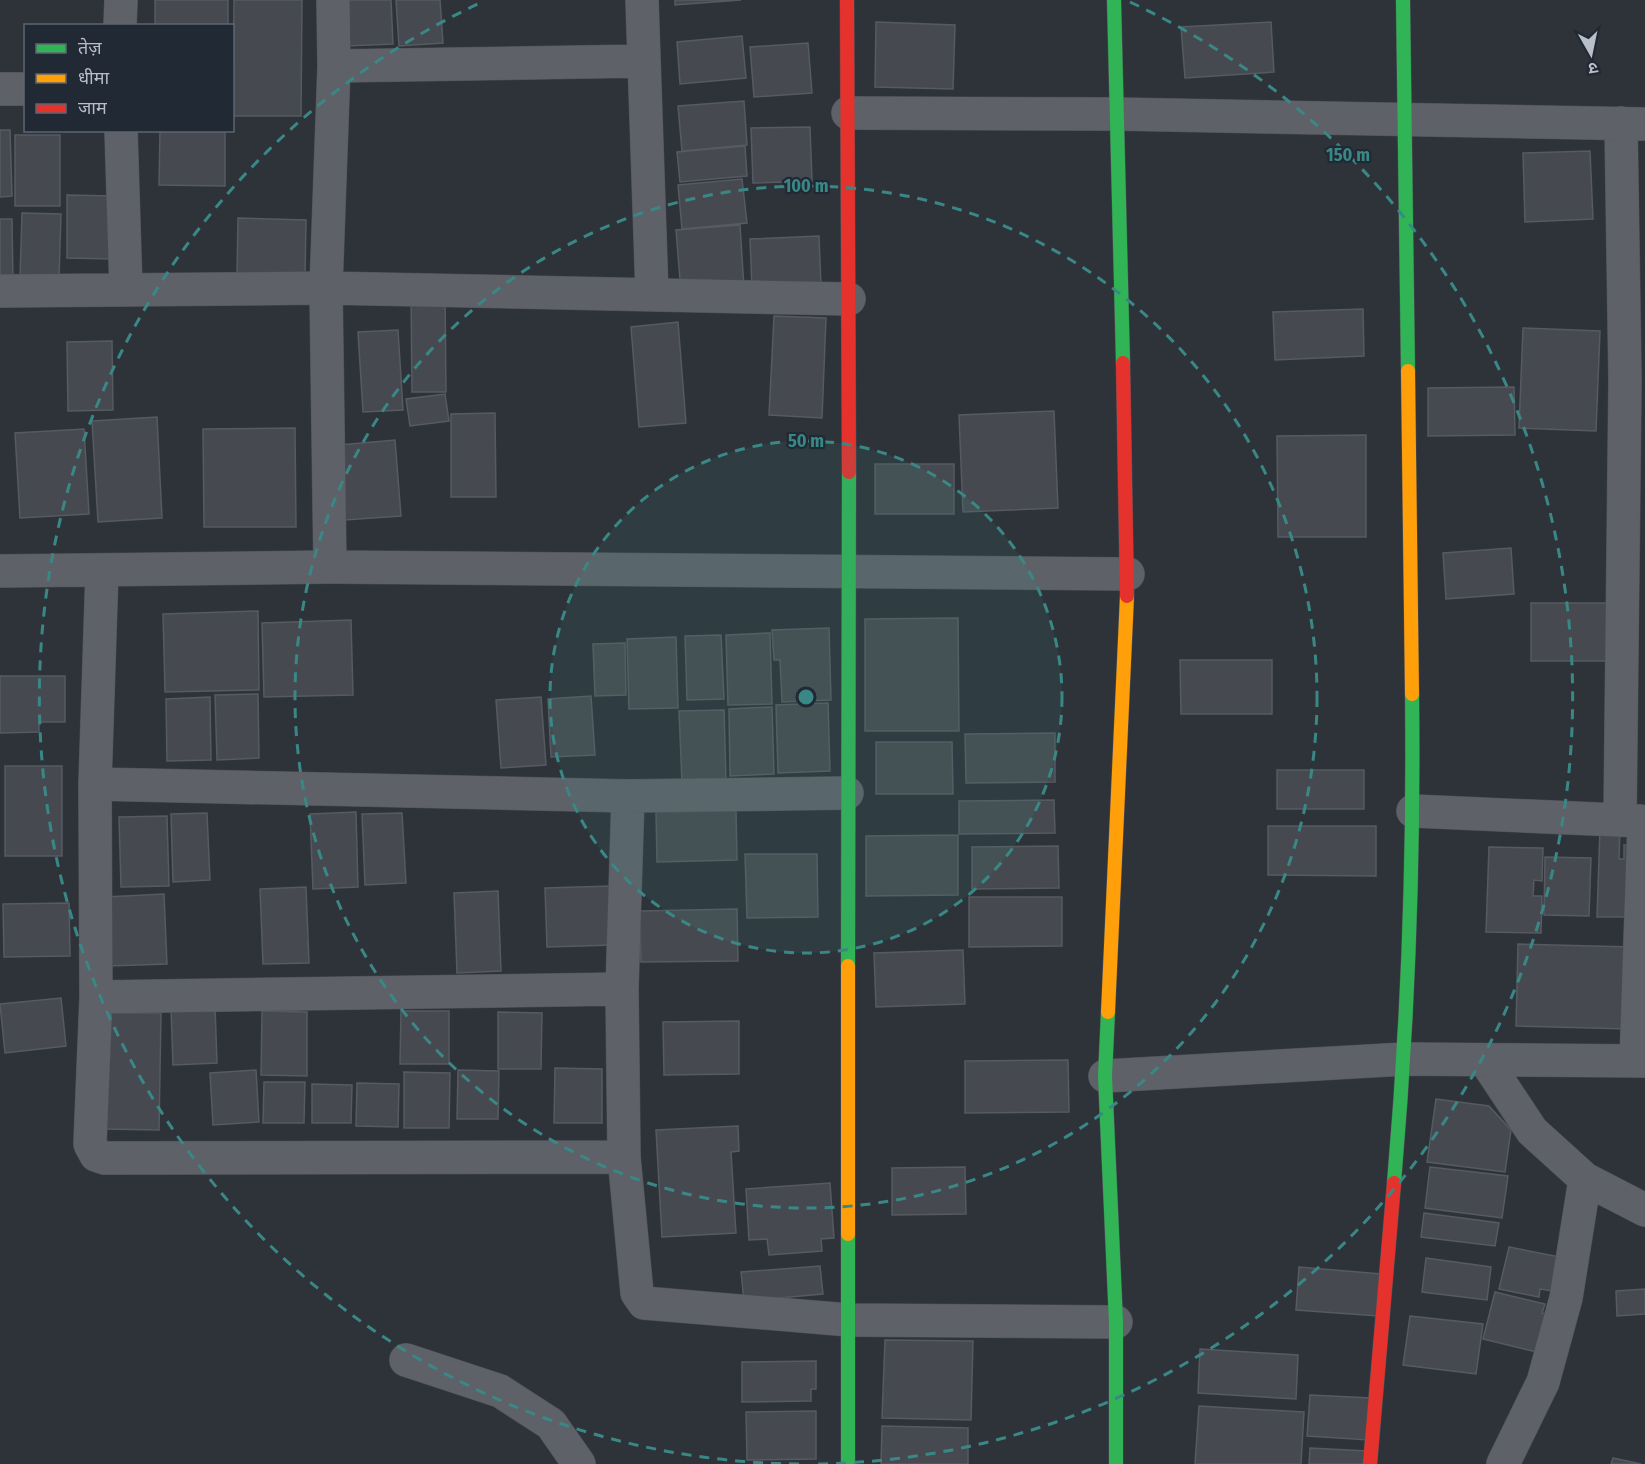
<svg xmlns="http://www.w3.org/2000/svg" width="1645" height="1464" font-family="'Fira Sans Condensed','Noto Sans Devanagari',sans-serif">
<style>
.building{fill:#464a50;stroke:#565a61;stroke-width:1.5}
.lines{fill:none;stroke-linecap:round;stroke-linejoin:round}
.street-casing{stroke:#4c4f54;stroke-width:34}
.fast-casing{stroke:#4c4f54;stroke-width:15}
.slow-casing{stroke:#4c4f54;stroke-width:15}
.jam-casing{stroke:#4c4f54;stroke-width:15}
.street{stroke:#5e6168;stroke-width:33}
.fast{stroke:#30b455;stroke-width:14}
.slow{stroke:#ff9f0a;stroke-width:14}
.jam{stroke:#e5322d;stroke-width:14}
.ring{fill:none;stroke:#3a8885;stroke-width:3;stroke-dasharray:10 8}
.centre{fill:#3a8885;stroke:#212934;stroke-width:3}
.ring-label{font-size:18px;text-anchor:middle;font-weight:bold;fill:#3a8885;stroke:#212934;stroke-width:4.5;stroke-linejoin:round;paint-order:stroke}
</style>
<rect width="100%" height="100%" fill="#2e333a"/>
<!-- building -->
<path class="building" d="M155,0H228V26H155Z
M234,0H302L301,116H233Z
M344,0H391L393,44L346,46Z
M396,0H440L443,43L399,46Z
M675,0H741L675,5Z
M876,22L955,25L953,89L875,87Z
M1271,22L1274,72L1185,78L1181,27Z
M742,36L746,78L680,84L677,42Z
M808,43L812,93L754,97L750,47Z
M744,101L747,145L682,151L678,106Z
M810,127L812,181L753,183L751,128Z
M0,130H10L12,196L0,197Z
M160,130H225V186L159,185Z
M15,135H60V206H15Z
M745,146L747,176L680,182L677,152Z
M1590,151L1593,219L1525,222L1523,153Z
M742,179L747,223L682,229L678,185Z
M67,195L113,196V259L67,258Z
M22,213L61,214L59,278H20Z
M238,218L306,220L305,277L237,275Z
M0,219H12L13,283L0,284Z
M740,225L744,288L681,292L676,230Z
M819,236L821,286L752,288L750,239Z
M411,293H445L446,392H412Z
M1363,309L1364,356L1275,360L1273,312Z
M774,316L826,318L822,418L769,415Z
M678,322L686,423L639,427L631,327Z
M1523,328L1600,331L1596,431L1519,428Z
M398,330L403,410L363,412L358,332Z
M112,341L113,410L68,411L67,342Z
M1514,387L1515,435L1428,436V388Z
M445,394L449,421L410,426L406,399Z
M1054,411L1058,508L963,512L959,415Z
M495,413L496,497H451V414Z
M157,417L162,518L98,522L92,421Z
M295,428L296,527H204L203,429Z
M84,429L89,514L20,518L15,433Z
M1366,435V537H1278L1277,436Z
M395,440L401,516L345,520L339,445Z
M875,464H954V514H875Z
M1511,548L1514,594L1446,599L1443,553Z
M1531,603H1610V661H1531Z
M258,611L259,690L165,692L163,614Z
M958,618L959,731H865V619Z
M351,620L353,695L264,697L262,623Z
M829,628L831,700L782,702L780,660H774L772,630Z
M770,633L772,704L728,705L726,635Z
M721,635L724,699L687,700L685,636Z
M676,637L678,708L629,709L627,639Z
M625,643L626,695L595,696L593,644Z
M1180,660H1272V714H1181Z
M0,676H65V722H39V732L0,733Z
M258,694L259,758L217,760L215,695Z
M591,696L595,755L551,757L548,699Z
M210,697L211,760L167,761L166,699Z
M541,697L546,765L501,768L496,700Z
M828,703L830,771L778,773L776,705Z
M772,707L774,774L730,776L729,709Z
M724,710L726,781L682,783L679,711Z
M1055,733V782L966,783L965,734Z
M876,742H952L953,794H876Z
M5,766H62V856H5Z
M1277,770H1364V809H1277Z
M1054,800L1055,833L959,834V801Z
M736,811L737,860L657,862L656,812Z
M356,812L358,887L313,889L310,814Z
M207,813L210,880L173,882L171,814Z
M402,813L406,883L365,885L362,814Z
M167,816L169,886L121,887L119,817Z
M1268,826H1376V876L1268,875Z
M1600,828H1620L1619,859H1624V845H1638L1636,917H1597Z
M958,835V895L866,896V836Z
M1058,846L1059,888L972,889V847Z
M1489,847L1543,848L1542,881L1534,880L1533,896H1542L1541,933L1486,932Z
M745,854H817L818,917L747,918Z
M1545,857L1591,858L1589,916L1544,915Z
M612,886L614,945L547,947L545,888Z
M306,887L309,963L263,964L260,889Z
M498,891L501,971L457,973L454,893Z
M164,894L167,964L108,966L105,897Z
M969,897H1062V946L969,947Z
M69,903L70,956L4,957L3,904Z
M737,909L738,961L641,962L640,911Z
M1518,944L1632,947L1629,1029L1516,1026Z
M963,950L965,1004L876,1007L874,953Z
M61,998L66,1046L5,1053L0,1004Z
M215,1006L217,1063L173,1065L171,1008Z
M262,1011L307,1012V1076L261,1075Z
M401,1011H449V1064H400Z
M498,1012L542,1013L541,1069H498Z
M106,1013H161L159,1130L105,1129Z
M739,1021V1074L664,1075L663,1022Z
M1068,1060L1069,1112L965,1113V1061Z
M555,1068L602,1069V1123H554Z
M256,1070L259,1122L213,1125L210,1073Z
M458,1070L499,1071L498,1119H457Z
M404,1072L450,1073L449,1128H404Z
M264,1082H305L304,1123H263Z
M357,1083L399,1084L398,1127L356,1126Z
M312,1084L352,1085L351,1123H312Z
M1436,1099L1489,1106L1511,1130L1505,1172L1427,1162Z
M738,1126L739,1151L731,1152L736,1233L662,1237L656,1130Z
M965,1167L966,1214L892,1215V1168Z
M1430,1167L1508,1176L1502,1218L1425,1208Z
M830,1183L834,1238L821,1239L822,1251L769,1255L767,1239L749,1240L746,1189Z
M1424,1213L1499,1223L1495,1246L1421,1237Z
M1509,1247L1560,1257L1552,1291L1540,1289L1539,1297L1499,1289Z
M1426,1258L1491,1267L1487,1300L1422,1292Z
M820,1266L823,1294L744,1301L741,1272Z
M1299,1267L1381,1274L1378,1316L1296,1310Z
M1645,1289V1314L1617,1316L1616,1291Z
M1495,1292L1545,1304L1542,1313L1554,1317L1545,1354L1483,1339Z
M1410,1316L1483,1324L1476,1374L1403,1365Z
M885,1340L973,1341L971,1420L882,1418Z
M1200,1349L1298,1355L1296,1399L1198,1393Z
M816,1361V1389H811V1401L742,1402V1362Z
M1310,1395L1371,1398L1369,1440L1307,1436Z
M1199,1406L1304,1412L1301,1464H1195Z
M816,1411V1459L747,1460L746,1412Z
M882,1426L968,1428V1464H881Z
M1310,1448L1367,1451L1366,1464H1309Z
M1613,1458L1641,1464H1611Z"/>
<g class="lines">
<!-- street casing -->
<g class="street-casing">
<path id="street" d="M642,0L652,294
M120,26L121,0
M334,66L643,61
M0,89H26
M848,113L1116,114L1645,124
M121,130L126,290
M0,291L326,288L849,299
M330,567L326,288L334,66L333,0
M0,571L330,567L1128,574
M102,571L95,784L96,997L90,1144L96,1155L105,1158L624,1157
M95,784L628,796L847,793
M628,796L622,989L624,1157L637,1293L644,1303L849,1320L1116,1322
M1413,811L1640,821
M1620,820L1625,380L1621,123
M96,997L622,989
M1485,1060L1532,1131L1585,1179L1645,1210
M1636,1061L1644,822
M1105,1076L1405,1059L1645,1061
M406,1360L500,1391L551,1424L579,1464
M1503,1464L1543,1382L1566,1298L1585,1179"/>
</g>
<!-- fast casing -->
<g class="fast-casing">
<path id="fast" d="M1114,0L1123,363
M1403,0L1408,371
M848,966L849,472
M1108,1012L1105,1076L1116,1322V1464
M1394,1183C1408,1021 1414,858 1412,694
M848,1464V1234"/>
</g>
<!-- slow casing -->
<g class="slow-casing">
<path id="slow" d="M1408,371L1412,694
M1108,1012L1127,596
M848,1234V966"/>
</g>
<!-- jam casing -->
<g class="jam-casing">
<path id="jam" d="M847,0L849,472
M1123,363L1127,596
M1370,1464L1394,1183"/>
</g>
<!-- street -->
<use href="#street" class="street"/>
<!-- fast -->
<use href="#fast" class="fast"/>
<!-- slow -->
<use href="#slow" class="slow"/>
<!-- jam -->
<use href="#jam" class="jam"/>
</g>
<!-- distance rings -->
<circle cx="806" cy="697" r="256" fill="#3a8885" fill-opacity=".12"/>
<g class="ring">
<circle cx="806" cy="697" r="256"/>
<circle cx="806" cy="697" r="511"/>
<path d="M799 1464A767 767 0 0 1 482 2M1130 2A767 767 0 0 1 813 1464"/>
</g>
<circle cx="806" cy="697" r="9" class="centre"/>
<g class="ring-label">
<text x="1348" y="161">150 m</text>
<text x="806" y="192">100 m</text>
<text x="806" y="447">50 m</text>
</g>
<!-- legend -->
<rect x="24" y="24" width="210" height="108" fill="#212934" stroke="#5e6570" stroke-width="1.5"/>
<rect x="36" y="44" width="30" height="9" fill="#30b455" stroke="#5e6570" stroke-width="1.5"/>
<text x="78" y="54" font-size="18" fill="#b9bfc9">तेज़</text>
<rect x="36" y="74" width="30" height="9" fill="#ff9f0a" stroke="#5e6570" stroke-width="1.5"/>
<text x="78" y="84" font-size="18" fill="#b9bfc9">धीमा</text>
<rect x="36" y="104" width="30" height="9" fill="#e5322d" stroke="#5e6570" stroke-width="1.5"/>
<text x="78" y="114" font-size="18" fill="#b9bfc9">जाम</text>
<!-- north arrow -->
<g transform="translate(1591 54) rotate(171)" stroke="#212934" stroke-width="4.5" paint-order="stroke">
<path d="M0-4.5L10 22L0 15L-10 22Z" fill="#b9bfc9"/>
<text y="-9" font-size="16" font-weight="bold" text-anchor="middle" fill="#b9bfc9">उ</text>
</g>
</svg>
